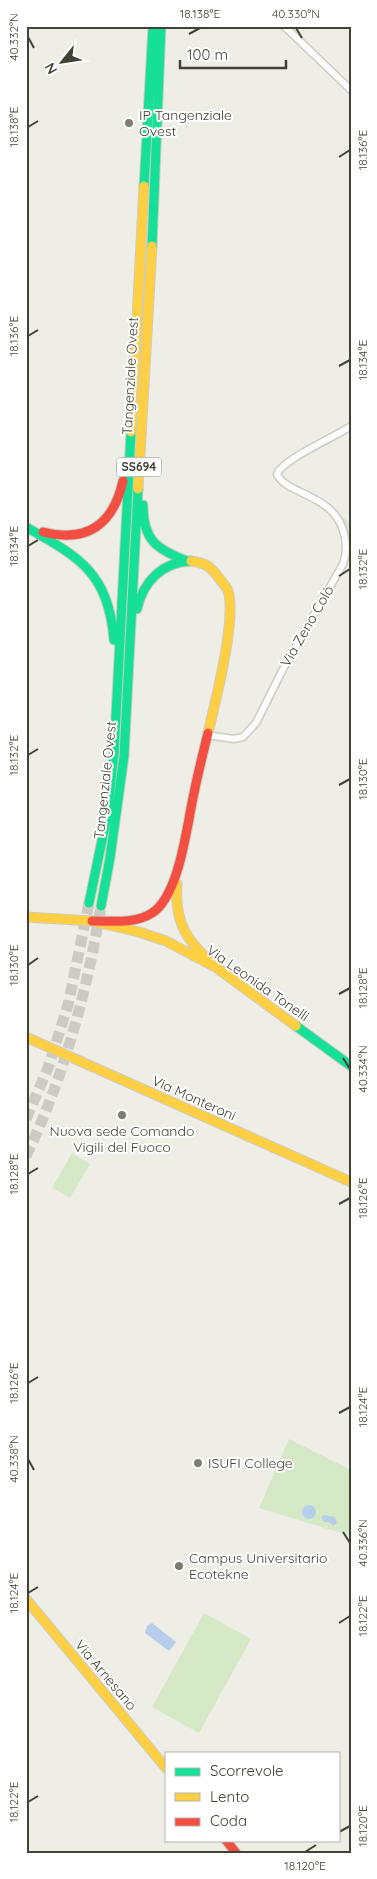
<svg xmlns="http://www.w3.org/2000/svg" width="377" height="1879" font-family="Quicksand,sans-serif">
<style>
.green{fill:#d5e9c6}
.water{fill:#b7cdec}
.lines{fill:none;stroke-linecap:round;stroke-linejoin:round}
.highway-tunnel{stroke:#cccac2;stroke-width:11;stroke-dasharray:11 5.5;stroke-linecap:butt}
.street-casing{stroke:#cccbc4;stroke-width:9}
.fast-casing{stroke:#ceccbd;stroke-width:11}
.slow-casing{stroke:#ceccbd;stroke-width:11}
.jam-casing{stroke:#ceccbd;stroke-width:11}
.street{stroke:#fcfcfb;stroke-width:6}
.fast{stroke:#16e098;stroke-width:9}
.slow{stroke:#ffcf43;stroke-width:9}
.jam{stroke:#f24e42;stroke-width:9}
.ticks{fill:none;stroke:#434034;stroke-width:2}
.poi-dot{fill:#7f7d72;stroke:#fff;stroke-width:2}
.labels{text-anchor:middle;stroke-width:4;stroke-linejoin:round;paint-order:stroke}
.shield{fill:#fff;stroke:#7b7971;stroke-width:1}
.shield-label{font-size:12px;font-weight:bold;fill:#434034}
.poi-label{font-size:14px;fill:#434034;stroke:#fff;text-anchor:start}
.street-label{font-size:14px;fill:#434034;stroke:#fff}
.neatline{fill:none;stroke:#434034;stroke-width:2}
.ticks-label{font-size:12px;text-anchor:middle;fill:#434034}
</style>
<rect width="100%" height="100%" fill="#eeede6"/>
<!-- green -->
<path class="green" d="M340,516L351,523L350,546Z
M72,1153L90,1164L70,1198L52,1188Z
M289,1439L351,1470V1536L259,1508Z
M204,1613L251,1639L199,1733L152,1707Z"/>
<!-- water -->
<path class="water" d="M302 1512a7 7 0 1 1 14 0a7 7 0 1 1-14 0Z
M324,1515L335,1517L337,1523L333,1526L329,1522H324L321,1517Z
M152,1623L176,1642L169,1651L145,1633L147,1626Z"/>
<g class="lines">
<!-- highway-tunnel -->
<path class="highway-tunnel" d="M26,1119L48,1068L68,1005L89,903
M26,1156C64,1077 87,992 101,906"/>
<!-- street casing -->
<g class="street-casing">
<path id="street" d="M284,26L351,90
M207,735L234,739L243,737L256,723L284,667L343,564C347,553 347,542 343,530C332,494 285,494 277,474C283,459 335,437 351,426"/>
</g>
<!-- fast casing -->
<g class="fast-casing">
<path id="fast" d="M144,186L153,26
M152,246L161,26
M143,505C143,540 156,549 187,561
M26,527C81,558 108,573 114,640
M137,609C143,582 162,562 191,561
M89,903L107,816L114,753L131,432
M101,906L110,858L124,756L138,489
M296,1026L351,1066"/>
</g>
<!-- slow casing -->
<g class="slow-casing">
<path id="slow" d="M131,432L144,186
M138,489L152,246
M191,561C206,563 210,566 219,578C222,582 226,586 228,591C237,618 215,703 208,733
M177,884C174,925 188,942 217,968
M26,917L92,921L139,932L166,941L217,968L296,1026
M26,1037L351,1182
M26,1599L166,1768"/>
</g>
<!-- jam casing -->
<g class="jam-casing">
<path id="jam" d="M43,532C87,543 113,525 123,481
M92,921C112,921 135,924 152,913C180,895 187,824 194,793C198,773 203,753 208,733
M226,1840L236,1853"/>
</g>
<!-- street -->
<use href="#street" class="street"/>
<!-- fast -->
<use href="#fast" class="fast"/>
<!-- slow -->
<use href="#slow" class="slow"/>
<!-- jam -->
<use href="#jam" class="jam"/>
</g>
<!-- ticks -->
<path class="ticks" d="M296,28L302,38M189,34L200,28M28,37L34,48M28,127L38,121M339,157L350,150M28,336L38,330M339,366L350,360M28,546L38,540M339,576L350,569M28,755L38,749M339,785L350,779M28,965L38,958M339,994L350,988M343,1058L350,1069M28,1174L38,1168M339,1204L350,1198M28,1383L38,1377M339,1413L350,1407M28,1459L34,1470M343,1532L350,1543M28,1593L38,1587M339,1623L350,1616M28,1802L38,1796M339,1832L350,1826M305,1852L316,1845"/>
<!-- markers -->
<g class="poi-dot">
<circle cx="129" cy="123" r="5"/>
<circle cx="122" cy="1115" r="5"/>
<circle cx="198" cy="1463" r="5"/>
<circle cx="179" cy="1566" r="5"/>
</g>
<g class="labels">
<!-- shield labels -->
<rect class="shield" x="116.5" y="457.5" width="45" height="19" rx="4"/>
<g class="shield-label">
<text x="139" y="471">SS694</text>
</g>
<!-- poi labels -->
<g class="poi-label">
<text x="139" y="120">IP Tangenziale<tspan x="139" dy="16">Ovest</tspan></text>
<text x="122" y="1136" text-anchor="middle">Nuova sede Comando<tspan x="122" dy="16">Vigili del Fuoco</tspan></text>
<text x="208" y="1468">ISUFI College</text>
<text x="189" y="1563">Campus Universitario<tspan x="189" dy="16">Ecotekne</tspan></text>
</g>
<!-- street labels -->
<g class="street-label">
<text transform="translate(130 376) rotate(-87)" y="5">Tangenziale Ovest</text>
<text transform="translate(307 626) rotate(-60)" y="5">Via Zeno Colò</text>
<text transform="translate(105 780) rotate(-84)" y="5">Tangenziale Ovest</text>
<text transform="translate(258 983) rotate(35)" y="5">Via Leonida Tonelli</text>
<text transform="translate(194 1098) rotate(24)" y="5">Via Monteroni</text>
<text transform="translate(106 1675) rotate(50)" y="5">Via Arnesano</text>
</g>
</g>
<!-- border -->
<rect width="377" height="1879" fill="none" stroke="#ffffff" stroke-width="55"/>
<!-- legend -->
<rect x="165" y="1752" width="175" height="90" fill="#ffffff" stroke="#b4b3ae"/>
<rect x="175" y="1768" width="25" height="8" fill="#16e098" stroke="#b4b3ae"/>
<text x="210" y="1776" font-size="15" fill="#434034">Scorrevole</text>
<rect x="175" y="1793" width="25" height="8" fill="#ffcf43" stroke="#b4b3ae"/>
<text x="210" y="1802" font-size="15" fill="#434034">Lento</text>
<rect x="175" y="1818" width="25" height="8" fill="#f24e42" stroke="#b4b3ae"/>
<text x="210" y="1826" font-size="15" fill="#434034">Coda</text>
<!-- north arrow -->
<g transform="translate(62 62) rotate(240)" stroke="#ffffff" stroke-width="4" paint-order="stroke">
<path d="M0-4L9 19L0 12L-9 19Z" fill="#434034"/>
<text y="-8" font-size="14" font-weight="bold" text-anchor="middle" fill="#434034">N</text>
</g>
<!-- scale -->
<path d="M180 60v8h106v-8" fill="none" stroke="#434034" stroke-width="2.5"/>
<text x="187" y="60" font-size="15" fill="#434034" stroke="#ffffff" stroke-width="4" paint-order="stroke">100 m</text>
<rect x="28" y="28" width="322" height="1824" class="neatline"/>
<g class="ticks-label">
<text x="200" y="18">18.138°E</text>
<text x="296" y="18">40.330°N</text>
<text transform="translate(14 37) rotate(-90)" y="4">40.332°N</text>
<text transform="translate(14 127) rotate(-90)" y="4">18.138°E</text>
<text transform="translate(363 150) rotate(-90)" y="4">18.136°E</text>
<text transform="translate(14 336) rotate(-90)" y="4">18.136°E</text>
<text transform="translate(363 360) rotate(-90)" y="4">18.134°E</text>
<text transform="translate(14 546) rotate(-90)" y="4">18.134°E</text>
<text transform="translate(363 569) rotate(-90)" y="4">18.132°E</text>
<text transform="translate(14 755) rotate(-90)" y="4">18.132°E</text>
<text transform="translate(363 779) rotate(-90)" y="4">18.130°E</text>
<text transform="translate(14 965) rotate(-90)" y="4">18.130°E</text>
<text transform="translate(363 988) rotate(-90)" y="4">18.128°E</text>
<text transform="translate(363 1069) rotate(-90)" y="4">40.334°N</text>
<text transform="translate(14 1174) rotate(-90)" y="4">18.128°E</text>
<text transform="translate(363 1198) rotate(-90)" y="4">18.126°E</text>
<text transform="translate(14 1383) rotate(-90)" y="4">18.126°E</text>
<text transform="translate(363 1407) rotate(-90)" y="4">18.124°E</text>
<text transform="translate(14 1459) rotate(-90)" y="4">40.338°N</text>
<text transform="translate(363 1543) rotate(-90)" y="4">40.336°N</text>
<text transform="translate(14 1593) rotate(-90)" y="4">18.124°E</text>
<text transform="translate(363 1616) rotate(-90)" y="4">18.122°E</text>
<text transform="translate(14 1802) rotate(-90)" y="4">18.122°E</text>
<text transform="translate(363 1826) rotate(-90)" y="4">18.120°E</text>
<text x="305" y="1870">18.120°E</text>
</g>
</svg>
